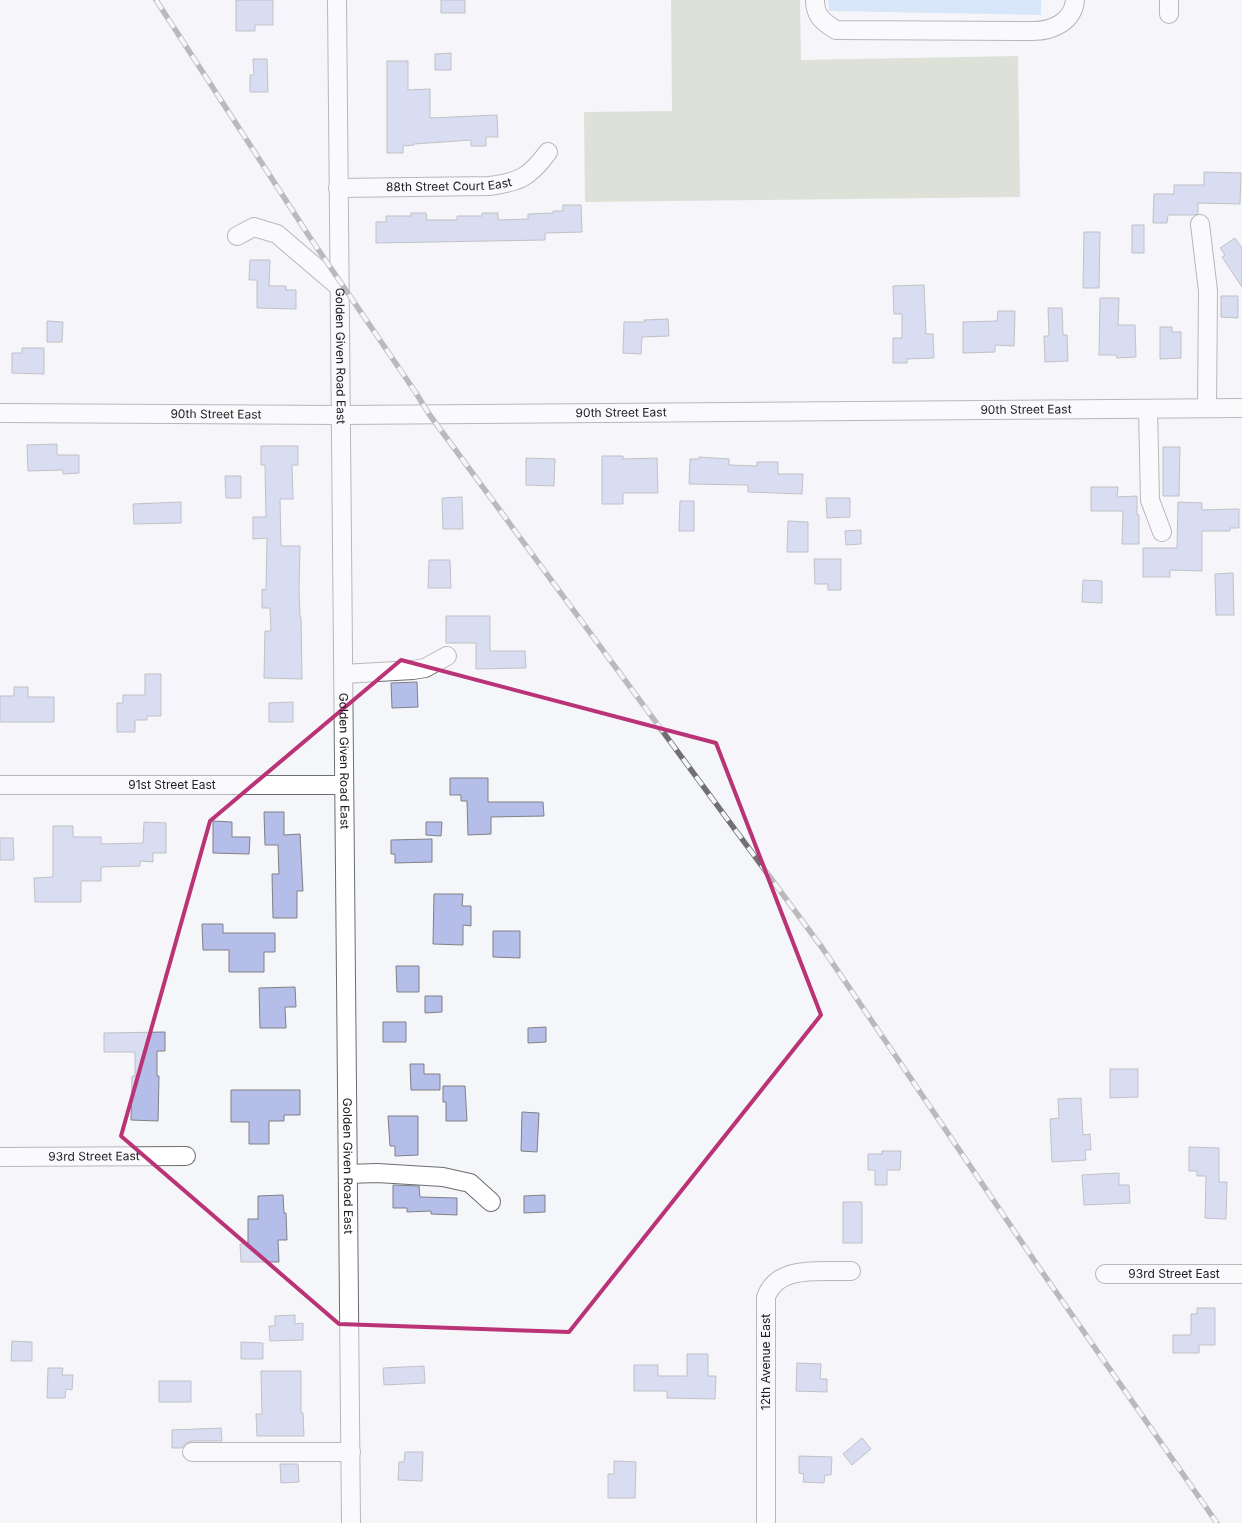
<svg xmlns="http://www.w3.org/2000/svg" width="1242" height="1523" font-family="Inter,sans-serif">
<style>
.green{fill:#bec8ad}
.water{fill:#b2d4f8}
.building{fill:#b4bee9;stroke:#808185}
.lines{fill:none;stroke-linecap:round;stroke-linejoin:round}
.minor-casing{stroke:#6c6d70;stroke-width:20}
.minor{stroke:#fff;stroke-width:18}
.rail-casing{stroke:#717174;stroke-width:5.5}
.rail{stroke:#f5f6fa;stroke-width:4;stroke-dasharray:11;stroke-linecap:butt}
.marked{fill:none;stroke:#ba3376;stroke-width:4;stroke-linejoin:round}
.labels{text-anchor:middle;stroke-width:4;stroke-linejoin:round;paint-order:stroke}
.street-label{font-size:12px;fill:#212123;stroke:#f5f6fa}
</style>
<rect width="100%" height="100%" fill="#f5f6fa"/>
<!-- green -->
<path class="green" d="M671,0H800L801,60L1018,56L1020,197L585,202L584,112L672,111Z"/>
<!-- water -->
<path class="water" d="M828,0H1041V15L829,11Z"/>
<!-- building -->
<path class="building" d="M236,0H273V25H255V31H236Z
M441,0H465V13H441Z
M451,53V70H435V54Z
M253,59H267L268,92H250V75H254Z
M387,61H408V90L430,89V118L497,115L498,137H486V146H471V140L414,144V145L403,146V153H387Z
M1204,172L1241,173L1240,204L1198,203V214L1194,215H1168L1167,223H1153L1154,194H1174V185H1204Z
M563,205H581L582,232L545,233V240L376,243V222H386V216H411V213H426L427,220H457V216H482V213H498V220L528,219V214L553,213V211H563Z
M1132,225H1144V253H1132Z
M1084,232H1100L1099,288H1083Z
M1235,238L1242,248V287L1222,257L1225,255L1220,248Z
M250,260H270L269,286H286V290H296V309L257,308V280H249Z
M924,285L926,334H933L934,358L907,359V363H893V338H902V314H894L893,286Z
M1221,296H1238V318L1221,317Z
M1100,298H1119L1118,325H1135L1136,357L1117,358L1116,355H1099Z
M1048,308H1062L1063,335H1067L1068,361L1045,362L1044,336H1049Z
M998,311H1015L1014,346L995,345V352L963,353V322L997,321Z
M668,319L669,336L642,337L641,354L623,353L624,322H645L644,320Z
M47,321L63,322L62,342H47Z
M1160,327H1172V332H1181V358L1160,359Z
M22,348H44V374L12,373V353H22Z
M57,444V455H79V473L63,474V470L28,471L27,445Z
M261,446H298V465H292L293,499H280L281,546H300L299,589L300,617H301L302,679L264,678L265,631H271L270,608H262V589L266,590L267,538L253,539V517H266L265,465H261Z
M1163,447H1180L1179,496H1163Z
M602,456H623V459L657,458L658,493H623V504H602Z
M699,457L729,459V465L757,466V462H778V474H803L802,494L748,492V485L689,484L690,459H699Z
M526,458L555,459L554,486L526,485Z
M225,476H241V498H226Z
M1091,487H1118L1117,497L1137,496V515H1139V544H1122L1123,511H1091Z
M462,497L463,529H443L442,498Z
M826,498H850V517L827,518Z
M680,501H694V531H679Z
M181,502V523L134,524L133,504Z
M1178,502L1202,503V510L1239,509V528H1230V531H1202V571L1170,570V577H1143V548H1177Z
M788,521L808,522V552H787Z
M861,530V544L846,545L845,531Z
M814,559H841V590H828V584H815Z
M429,560H450L451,588H428Z
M1233,573L1234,615H1216L1215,574Z
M1083,580L1102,581V603L1082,602Z
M446,616H490V651H525L526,668L476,669V643H446Z
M145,674H161V716H147V720H135V732H117V703H123V695H145Z
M417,682L418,707L392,708L391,683Z
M14,687H28V697H54V722H0V696H14Z
M293,702V722H269V703Z
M450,778H488V802H543L544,816L491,817V834L468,835L467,801H461V795H450Z
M264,812H284V835L300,834L303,891H297V918H273L272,874H279L278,845H265Z
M213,821L232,822V837H250L249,854L213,853Z
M144,822L166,823V853H153V862L140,861V866L101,867V881H81V902H35L34,878L53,877V826H73V837H101V844L143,843Z
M426,822H442L441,836L426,835Z
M0,838H13L14,860H0Z
M432,839V862L395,863V854H391V840Z
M434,894H463L462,906H471V926L463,925V945L433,944Z
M202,924H223V933H275V952H264V972H229V950H203Z
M493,931H520V958L493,957Z
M396,966H419V992H397Z
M295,987L296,1007H285L286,1028H260L259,988Z
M425,996H442V1012L425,1013Z
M383,1022H406V1042H383Z
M546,1027V1042L528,1043V1028Z
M165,1032V1051H157V1076H159L158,1121L131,1120L132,1076H135V1052H104V1033Z
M410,1064H424V1074H440V1090H411Z
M1110,1069H1138V1097L1110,1098Z
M443,1086H465L467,1121H446V1102H443Z
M231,1090H300V1115H284V1121H269V1144H249V1122H231Z
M1081,1098L1083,1135L1090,1134L1091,1150H1085L1086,1160L1052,1162L1050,1119L1059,1118L1058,1099Z
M522,1112L539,1113L537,1152L521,1151Z
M388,1116H418V1155L395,1156V1146H390Z
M1189,1147L1219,1148V1182H1227L1226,1219L1205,1218L1206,1176H1197V1171H1189Z
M882,1151H901L900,1170H887V1185H875V1170H868V1154H882Z
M1119,1173V1185H1129L1130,1203L1084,1205L1082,1175Z
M393,1185L419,1186L420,1197L457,1198V1215L431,1214V1211L407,1212V1208H393Z
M283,1195L284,1213H286L287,1240H278L279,1262H241L240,1244L248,1243V1219H258V1196Z
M545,1195V1212L524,1213V1196Z
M843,1202H862V1243H843Z
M1197,1308H1215V1345H1199V1353H1173V1335H1191V1314H1197Z
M295,1315V1324L303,1323V1340L270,1341L269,1326H275V1316Z
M12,1341L32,1342V1361H11Z
M241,1342L263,1343V1359H241Z
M687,1354H708V1376H716L715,1399L667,1398V1391H634V1365H658V1376H687Z
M797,1363L821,1364L820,1379H827V1392L796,1391Z
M424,1366L425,1383L384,1385L383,1368Z
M48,1368H63L62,1375H73L72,1390L66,1389L65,1398H47Z
M261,1371H301V1413H303L304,1436H257L256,1414H262Z
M159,1381H191V1402H159Z
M221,1428L222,1441H192L186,1443L182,1448H172V1430Z
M862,1438L871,1449L852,1465L843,1454Z
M405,1452H423L422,1481L398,1480L399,1462H404Z
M799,1456L832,1457L831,1475H825L824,1483L803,1482L804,1474L799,1473Z
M614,1461L636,1462L635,1498H608V1474H614Z
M280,1464H298L299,1482L281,1483Z"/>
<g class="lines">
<!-- minor casing -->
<g class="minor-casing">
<g id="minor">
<path id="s1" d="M337,0L351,1523"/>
<path d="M815,0C815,16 823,22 836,30L1033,31C1052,31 1073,22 1075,0"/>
<path d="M1169,0V14"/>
<path id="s2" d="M338,188L489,186C519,182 529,178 548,152"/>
<path d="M1200,224L1208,291L1207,408"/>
<path d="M237,236L254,227L277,234L339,287"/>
<path d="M1148,409L1150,500L1162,532"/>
<path id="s3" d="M0,413L340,415L1242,408"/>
<path d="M343,674L413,670L425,668L447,656"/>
<path id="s4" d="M0,785H344"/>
<path id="s5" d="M0,1157L186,1156"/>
<path d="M348,1174L377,1173L443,1177L470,1183L491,1202"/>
<path id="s6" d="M1105,1274H1242"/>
<path d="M192,1452H351"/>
<path d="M766,1523V1297C778,1264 822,1272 851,1271"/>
</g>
</g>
<!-- minor -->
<use href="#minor" class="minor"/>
<!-- rail casing -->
<g class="rail-casing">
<path id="rail" d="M156,0L309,236L416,393L429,414L823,949L1040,1269L1217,1523"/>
</g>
<!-- rail -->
<use href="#rail" class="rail"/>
</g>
<!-- marked area -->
<path d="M0 0H1242V1523H0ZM401,660L716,743L821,1015L569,1332L339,1324L121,1136L210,821Z" fill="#f5f6fa" fill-opacity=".55" fill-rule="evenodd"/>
<path class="marked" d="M401,660L716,743L821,1015L569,1332L339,1324L121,1136L210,821Z"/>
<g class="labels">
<!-- street labels -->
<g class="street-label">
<text dy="4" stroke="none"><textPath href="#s2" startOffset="111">88th Street Court East</textPath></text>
<text dy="4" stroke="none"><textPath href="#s1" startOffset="356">Golden Given Road East</textPath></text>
<text dy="4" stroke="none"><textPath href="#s3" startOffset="1026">90th Street East</textPath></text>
<text dy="4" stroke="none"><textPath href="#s3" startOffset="621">90th Street East</textPath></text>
<text dy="4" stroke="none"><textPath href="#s3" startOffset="216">90th Street East</textPath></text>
<text dy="4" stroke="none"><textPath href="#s1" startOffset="761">Golden Given Road East</textPath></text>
<text dy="4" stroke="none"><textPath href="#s4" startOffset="172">91st Street East</textPath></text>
<text dy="4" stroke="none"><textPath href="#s5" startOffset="94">93rd Street East</textPath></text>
<text dy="4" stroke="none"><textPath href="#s1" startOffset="1166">Golden Given Road East</textPath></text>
<text dy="4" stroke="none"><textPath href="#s6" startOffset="69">93rd Street East</textPath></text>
<text transform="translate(766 1362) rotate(-90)" y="4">12th Avenue East</text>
</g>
</g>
</svg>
